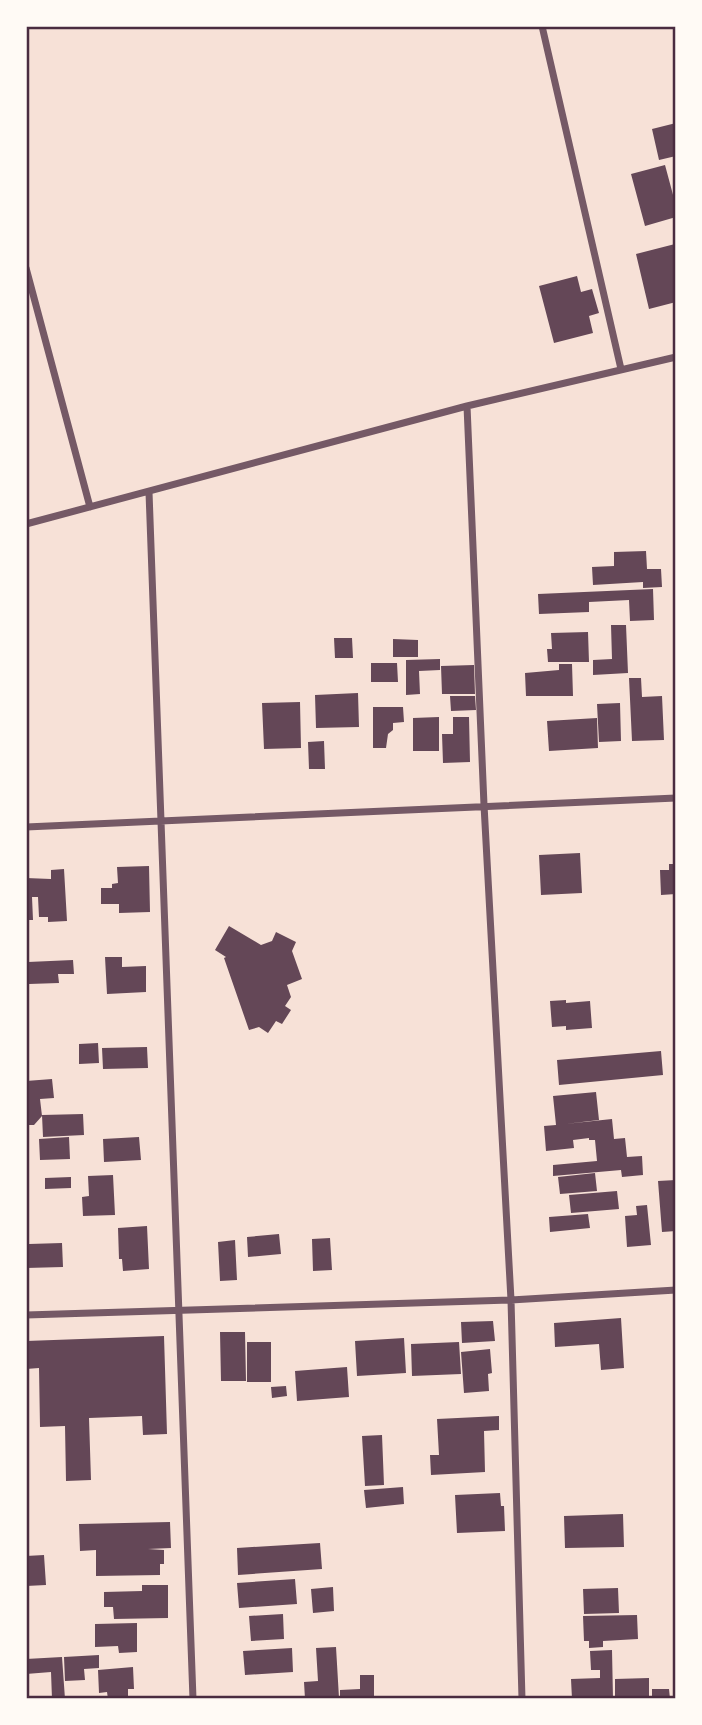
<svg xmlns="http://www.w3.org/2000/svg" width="702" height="1725" font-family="'Fira Sans',sans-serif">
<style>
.building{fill:#644757}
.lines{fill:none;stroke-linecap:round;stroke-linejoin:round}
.minor{stroke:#755966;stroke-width:7}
.neatline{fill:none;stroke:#4a2c40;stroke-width:2.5}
</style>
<rect width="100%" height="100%" fill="#f7e1d7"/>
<!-- building -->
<path class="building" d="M676,123V156L659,160L652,129Z
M665,165L676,206V217L645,226L631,174Z
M675,244L676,302L649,309L636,254Z
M577,276L581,292L592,289L599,313L589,316L593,333L554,343L539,286Z
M646,551L647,569H661L662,587L643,588V582L593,585L592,567L614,566V552Z
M653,589L654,620L630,621L629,600L589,602V612L539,614L538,594Z
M611,625H626L628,673L593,675V660L612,659Z
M588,632L589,662H548L547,649H552L551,633Z
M334,638H352L353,658H335Z
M393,639L418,640V657H393Z
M440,659V670L419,671L420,694L406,695V660Z
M371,663H397L398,682H371Z
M559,664H572L573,696H526L525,673L559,670Z
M474,665L475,694H442L441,666Z
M629,678H641L642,697L662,696L664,740L632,741Z
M358,693L359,727L316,728L315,695Z
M450,696H475L476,710L451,711Z
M300,702L301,748L264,749L262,703Z
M620,703L621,741L599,742L597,704Z
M373,707H403L404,722L393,723V730L388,734L386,748H373Z
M439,717V751H413V718Z
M453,717H469L470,762L443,763L442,734H453Z
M597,718L598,748L549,751L547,721Z
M324,741L325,769H309L308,742Z
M580,853L582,893L541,895L539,855Z
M669,864H676V894L661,895L660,870H669Z
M149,866L150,912L119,913V904H101V888H112V884L118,883L117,867Z
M64,869L67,921L48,922V917H39L38,897H32L33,920H26V878L51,879V870Z
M229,926L261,945L272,941L276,932L296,942L292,951L302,979L287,985L291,997L285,1006L291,1010L282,1024L276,1021L268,1033L259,1027L249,1030L224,958L226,957L215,950Z
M105,957H122V967L146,966V992L107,994Z
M73,960L74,974H58L59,983L29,984L28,962Z
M566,1000V1003L590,1001L592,1028L566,1030V1026L552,1027L550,1001Z
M98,1043L99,1063L79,1064V1044Z
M147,1047L148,1068L103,1069L102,1048Z
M661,1051L663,1075L559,1085L557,1060Z
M52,1079L54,1098L40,1099L42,1116L34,1125H26V1081Z
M596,1092L599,1120L565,1124L612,1119L614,1139L625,1138L627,1157L642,1156L643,1175L622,1177L621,1170L553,1176V1165L597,1161L595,1140H589V1138L573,1140L574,1148L546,1151L544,1126L556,1125L553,1096Z
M83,1114L84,1135L43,1137L42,1115Z
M69,1137L70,1159L40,1160L39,1139Z
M139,1137L141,1160L104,1162L103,1139Z
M595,1173L597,1191L560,1194L558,1177Z
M113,1175L115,1215L83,1216L82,1197L89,1196L88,1176Z
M71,1177V1188L45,1189V1178Z
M676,1180V1231L662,1232L658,1181Z
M617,1191L619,1209L571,1213L569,1195Z
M647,1205L651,1245L627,1247L625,1216L637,1215L636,1206Z
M588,1214L590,1228L550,1232L549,1217Z
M147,1226L149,1269L123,1271L122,1259H119L118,1228Z
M26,1228H28L29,1244L62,1243L63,1267L26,1268Z
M279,1234L281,1254L248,1257L247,1237Z
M330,1238L332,1270L313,1271L312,1239Z
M235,1240L237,1280L220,1281L218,1242Z
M621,1318L624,1368L601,1370L599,1344L555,1347L554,1323Z
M493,1321L495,1341L462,1343L461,1322Z
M220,1332H245L246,1381H221Z
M164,1336L167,1434L143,1435L142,1416L89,1418L91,1480L66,1481L65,1426L40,1427L39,1368L26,1369V1341Z
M404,1338L406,1373L357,1376L355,1341Z
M247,1342H271V1382H247Z
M459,1342L461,1374L412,1376L411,1344Z
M490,1349L492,1373L488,1374L489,1391L464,1393L461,1352Z
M347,1367L349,1397L297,1401L295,1371Z
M286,1386L287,1396L272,1398L271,1387Z
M499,1416V1430L484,1431L485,1472L431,1475L430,1455H439L437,1419Z
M382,1435L384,1485L365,1486L362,1436Z
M403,1487L404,1504L366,1508L364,1490Z
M500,1493L501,1506H504L505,1531L457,1533L455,1495Z
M623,1514L624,1547L565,1548L564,1516Z
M170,1522L171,1548L148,1549L164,1550V1564H160V1575L96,1576V1550L80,1551L79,1524Z
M320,1543L322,1569L238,1575L237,1548Z
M44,1555L46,1585L26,1586V1556Z
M295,1579L297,1604L239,1608L237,1583Z
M142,1585H168V1618L114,1619L113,1607H104V1592L142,1591Z
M333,1587L334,1611L313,1613L311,1589Z
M618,1588L619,1613L584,1614L583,1589Z
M283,1614L284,1639L251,1641L249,1616Z
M637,1615L638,1639L603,1641V1647L589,1648V1641H584L583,1616Z
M137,1623V1652L119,1653L118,1646L95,1647V1624Z
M336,1647L339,1698L305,1699L304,1682L318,1681L316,1648Z
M292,1648L293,1672L245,1675L243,1651Z
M612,1650L613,1699H572L571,1679L600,1678V1670H591L590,1651Z
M99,1655V1668L84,1669L85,1680L65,1681L64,1657Z
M62,1657L65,1699H52L51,1672L26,1674V1659Z
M133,1667L134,1689H128V1699H108L107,1692L99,1693L98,1670Z
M360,1675H374V1699H340V1690L360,1689Z
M649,1678V1699H615V1679Z
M652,1689H669L670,1699H652Z"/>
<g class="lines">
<!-- minor -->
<path class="minor" d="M542,26L621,369
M26,268L90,507
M467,406L484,805L511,1300L522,1699
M149,492L193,1699
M26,524L467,406L676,357
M26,827L676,798
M26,1315L511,1300L676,1290"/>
</g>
<!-- border -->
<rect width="702" height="1725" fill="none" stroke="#fffaf5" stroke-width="56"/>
<rect x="28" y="28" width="646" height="1669" class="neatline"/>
</svg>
